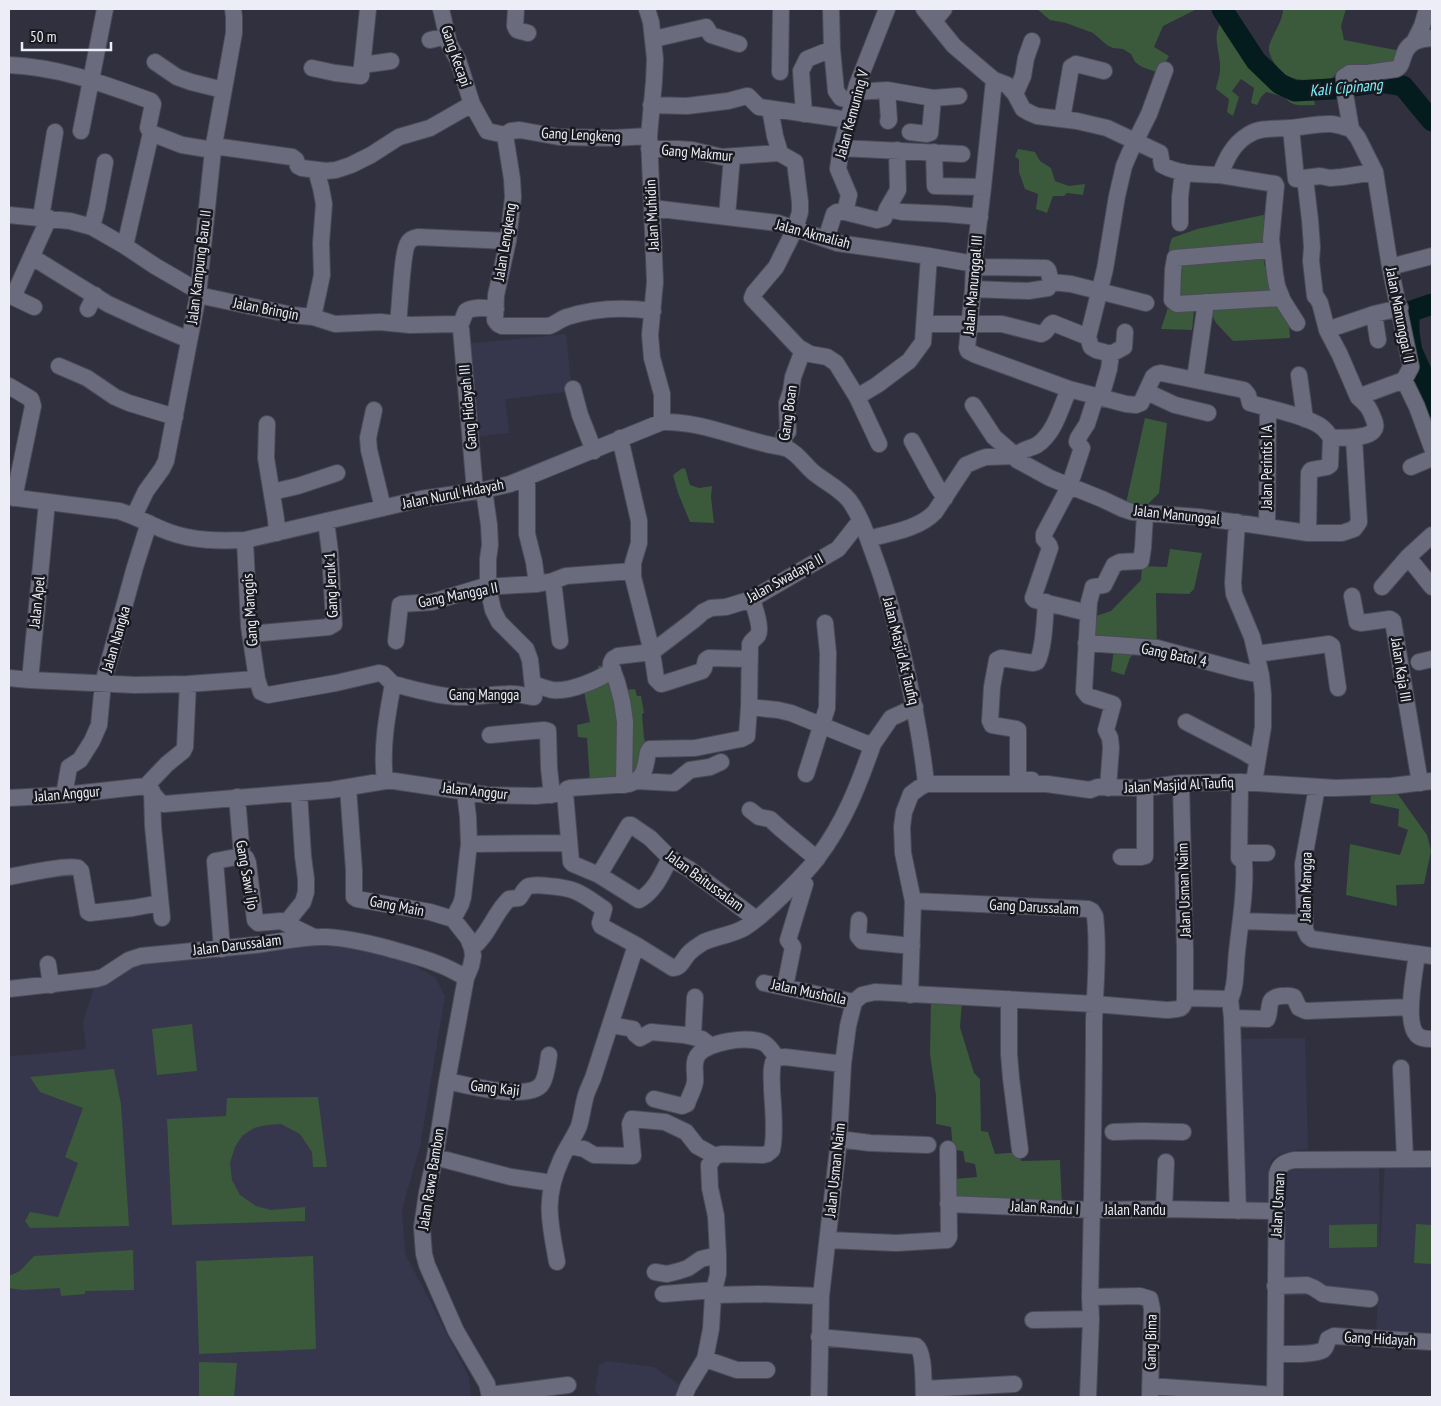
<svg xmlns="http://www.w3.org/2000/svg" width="1441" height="1406" font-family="'PT Sans Narrow',sans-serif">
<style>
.built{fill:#36374c}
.green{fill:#3b593b}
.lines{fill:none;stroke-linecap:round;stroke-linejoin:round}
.river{stroke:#051c1f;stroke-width:21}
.minor-casing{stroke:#4b4b58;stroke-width:18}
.minor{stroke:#6a6b7c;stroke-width:16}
.labels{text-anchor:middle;stroke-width:5;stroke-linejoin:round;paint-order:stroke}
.street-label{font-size:15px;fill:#ecedf7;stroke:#191920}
.water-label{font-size:16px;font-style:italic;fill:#7feffb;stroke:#191920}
</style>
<rect width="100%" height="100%" fill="#30303f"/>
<!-- built -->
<path class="built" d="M566,334L572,391L505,399L509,433L474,437L463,344Z
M336,942L406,961L435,977L445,996L420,1147L402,1209L405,1253L469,1377L471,1397H9V1056L50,1053L86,1049L83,1022L94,988L108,976L144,956Z
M1305,1038L1308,1149L1298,1150L1283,1153L1272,1159L1269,1167V1202L1238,1205L1231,1039Z
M1379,1158L1380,1251L1385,1163L1432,1166V1338L1376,1335L1378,1294L1279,1296V1172L1286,1163Z
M607,1361L654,1367L681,1386L679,1397H600L595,1391L599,1365Z"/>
<!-- green -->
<path class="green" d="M1037,9H1197L1163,26L1154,47L1169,56L1159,73L1142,67L1135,62L1131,54L1123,49L1113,48L1107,45L1093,33L1066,23L1050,20Z
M1283,9H1346L1341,26L1344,40L1401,51L1402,73L1346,68L1338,72L1332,78C1310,80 1288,85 1275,64C1271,58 1268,52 1269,46C1273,33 1283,21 1283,9Z
M1223,20C1238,41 1267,92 1294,96C1300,96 1307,95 1313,95L1315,105C1303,105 1292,108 1285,97L1266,92L1261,97L1257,105L1251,103L1254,88L1241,79L1232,91L1239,97L1233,116L1227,112L1229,99L1216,89C1217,82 1220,76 1220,69C1221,53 1210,34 1223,20Z
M1018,149L1035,152L1040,161L1051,168L1055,181L1069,186L1085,184L1083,195L1067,193L1064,196H1053L1047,213L1036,209L1038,194L1025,189L1019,172V160L1015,156Z
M1268,214L1263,235L1264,264L1289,323L1290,338L1233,341L1216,323L1209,309L1194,311L1192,330L1161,329C1164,319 1169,308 1169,298C1170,281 1165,253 1172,238L1197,229Z
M1145,418L1167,423L1159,493L1145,507L1126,503Z
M685,468L690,485L699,488L712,486L711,497L714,523L690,522L678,493L673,475L681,469Z
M1170,549L1202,553L1194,589L1189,594L1156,593L1157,651L1135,652L1130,658L1124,675L1111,671L1114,649L1089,645L1090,618L1111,611L1141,580L1142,566L1167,567Z
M613,664L622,690L635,689L637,696H641L644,713L642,714L644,738L647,748L640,773L590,783L587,738L578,737L577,725L590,722L584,691L600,686L598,666Z
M1397,793L1427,835L1431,851L1424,884L1396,885L1397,906L1346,895L1350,844L1400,855L1408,830L1398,826L1399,809L1370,803L1371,794Z
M931,998L962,1001L960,1027L974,1073L980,1079L981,1131L988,1132L995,1154L1020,1152L1021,1161L1060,1160L1062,1207L955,1203L954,1179L977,1177L975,1164L965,1162L963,1151L953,1150L951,1127L936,1124V1096L930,1054Z
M192,1024L197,1071L157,1075L152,1029Z
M114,1069L121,1104L129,1226L30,1228L25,1221L30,1212L58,1217L78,1163L65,1157L83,1108L40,1092L30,1077Z
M318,1097L327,1167H313L312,1152L300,1134L281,1124L267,1125L254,1128L242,1136L235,1147L230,1163L232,1180L240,1195L256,1206L271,1210L305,1207V1221L172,1225L167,1119L226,1116L227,1098Z
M1377,1224V1247L1329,1248V1225Z
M1416,1224L1432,1225V1264L1414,1263Z
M133,1250L134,1290L85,1291V1294L61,1296L60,1288L22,1290L9,1288V1276L20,1271L34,1256Z
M313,1256L316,1349L199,1354L196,1261Z
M199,1362L237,1363L234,1397H199Z"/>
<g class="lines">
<!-- river -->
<path class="river" d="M1222,9L1256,61L1280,84L1295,91L1332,89L1380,82L1403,86L1432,121
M1432,304L1409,312V333L1412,351L1421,371L1432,406"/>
<!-- minor casing -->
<g class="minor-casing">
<path id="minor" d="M441,9L449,44L458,60L472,104L487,131L505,135L511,131L520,130L559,137L614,138L649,136
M516,9L515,26L517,30L528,33
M647,9L651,22L655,59L654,81L649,136L655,282L650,335L652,358L662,394V422
M831,9L832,49L836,91L841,98L853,101
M924,9L954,46L994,80L1007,85L1015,94L1023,109L1030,113L1037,116L1077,121L1107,128L1160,153L1162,165C1180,175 1200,174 1220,175C1226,159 1233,144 1248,135C1260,127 1276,129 1290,128C1304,127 1318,123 1332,124C1339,125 1345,127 1351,129L1358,138L1375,172L1390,267L1411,367L1404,380L1358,397C1368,406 1369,407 1374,420C1383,441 1343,437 1331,438C1328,433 1323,427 1317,424C1299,414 1270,409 1250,403L1248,395L1244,390L1161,373L1157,374L1153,377L1141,403L1136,405L1126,404L1069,389L976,355L968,351L967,348L973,289L974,263L983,187L994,80
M934,21L944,9
M654,39L706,27L711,35L739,44
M430,40L447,36
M1414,42L1422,26L1427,9
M155,62L177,77L191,82L223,90
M9,65C59,67 104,84 151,101L153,104L148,128L151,133L182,145L213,150
M362,65L391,61
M312,68L335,73L361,76L368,9
M780,72L781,9
M887,90L889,120L888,121
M855,92L887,90L933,98L959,96
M1015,94L1023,76L1026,58L1032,41
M651,105L687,106L728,101L747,96H748L759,107L849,120
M770,109L775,136L780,153
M804,114L801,71L807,59L832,49
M1062,119L1071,67L1076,64L1104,71
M1291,128L1296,179L1320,176L1330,178L1342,177L1375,172
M1351,129L1345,94L1344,77L1350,73H1367L1396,69C1405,65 1400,51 1413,43C1418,39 1426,39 1432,38
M81,131L105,9
M910,132L927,134L930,133L933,98
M505,135L512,179L513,197L508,241L496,295L495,320L498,324L502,326H549C556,324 560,319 567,317C594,308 625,307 653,311
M214,146L292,157L296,160L298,166L302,168L326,171L336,170L351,165L371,155L399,137L430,128L472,104
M841,148L962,154
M649,149H678L692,150L722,157L778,153L781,154L795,162L800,202V212L795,229L776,267L754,293L752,298L798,347L810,354L827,357L836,363L857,397L879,444
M934,152L935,186L983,187
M1220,175L1275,184L1276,186L1271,239L1275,274L1277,286L1283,301L1297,323
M1305,178L1310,220L1312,247L1311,261L1315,296L1317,298L1320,303L1327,330L1340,355L1358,397
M652,208L778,223L837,243L929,256L963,262L974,263
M887,209L902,212L947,214L980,217
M845,212L877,220L884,218L887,209L898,190L897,150
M9,215L70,221L92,227L125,246L155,266L198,291
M727,216L732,157
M41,217L55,132
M1180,223V197L1183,172
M92,227L97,207L105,162
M826,239L834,214L837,212H845L849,195L838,169L841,148L857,85L887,9
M125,246L151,133
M1271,250L1175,258L1173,270L1172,300L1177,304L1281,298
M32,257L108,304L147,322L189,340
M974,267L1046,268L1048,270L1051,282
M1390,267L1432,256
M1051,282L1071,284L1146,303
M973,289L1028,291L1048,288L1051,282
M9,295L34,307
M198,295L292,315L313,317L335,324L380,322L410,325L457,324L461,329L475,491
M13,297L49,218
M88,309L95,295
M1374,314L1378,340
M313,317L322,275L321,243L324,204L321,188L316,170
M398,323C400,309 402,251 408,243C410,239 414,238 418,237L508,241
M925,324H1002L1041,334C1048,332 1048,325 1053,323L1088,337
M460,326L466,311C475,306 486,308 496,309
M1327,330L1374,314L1400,308
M1111,354L1096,350L1091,347L1088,337L1105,269L1117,196L1124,166L1130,152L1149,114L1165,70
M1111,354L1124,347L1125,332
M59,366L87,378L115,397L129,403L175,417
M1299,375L1305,419
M1195,379L1206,302
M1404,380L1417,407L1432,448
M9,386L31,399L33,406L14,498
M573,389L580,415L594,451
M1147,392L1175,405L1208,413
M857,397L877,385L909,361L923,342L929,256
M1101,397L1109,369L1111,354
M973,405L994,437L1016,456L1017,460L1050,478L1102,499L1123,509L1132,512L1199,517L1308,533H1342L1354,529L1357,525L1359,522L1354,438
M374,410L368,438L369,450L383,508
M267,424L266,458L276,519L277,533
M620,438L639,521V543L633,563V577L652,652L656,679L661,684L665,683L702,671L704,668L706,660L709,658L749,659
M912,441L936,485L945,498
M784,447V436L788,432L787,403L791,391L793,377L803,350
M1411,467L1432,458
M527,478V534L534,562L537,584
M272,492L298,486L337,473
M9,497L119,511C136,516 152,526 169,532C193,541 219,541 245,540L421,499L484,490L510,484L662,422C699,421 731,436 766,444C773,446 781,446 788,449C798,454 804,464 813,472C825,482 839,488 849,500C861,516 868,539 875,558C888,593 897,628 905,664C914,704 922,743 926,784
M134,516L146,491L162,469L166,461L198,295L213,150L234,33V17L233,9
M1237,522L1233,583L1234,594L1252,637L1261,675L1263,694V727L1254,782
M1267,527L1268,408
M1308,533L1309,473L1311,470L1327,467L1330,465L1331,438
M868,539C890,533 919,529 935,512L966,465L980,459L986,457L1016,456C1021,449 1030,449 1037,445C1055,433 1061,407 1069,389
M1408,557L1432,587
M553,581L560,641
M1382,587L1408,557L1432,535
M1352,596L1357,622L1361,623L1390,619L1393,621L1420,783
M1088,613L1035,600L1033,598L1050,548L1049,545L1044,539V534L1069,487L1082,448L1077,442L1078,438L1087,424L1096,396
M250,634L329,627L334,624L330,552L326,521
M396,641L400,605L402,604L432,602L482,587L537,584L553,581L566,576L632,571
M1086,643L1157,648L1242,671L1261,675
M1257,654L1329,644L1332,646L1338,688
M1419,662L1432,659
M9,678L30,680L47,502
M257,679L261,692L268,695L336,683L379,673L383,674L393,684C387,716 381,748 385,781
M30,680L135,685L188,684L257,679L249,626L245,540
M393,684C414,689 435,696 457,697C474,698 490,694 507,694C517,693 525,696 534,697L530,660L526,649L499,622L493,610L488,587V559L490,545L489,525L484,490
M533,684C540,686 546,689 553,690C570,692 598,680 613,670
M749,707L778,710L791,713L865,743L873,744L891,718L915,707
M1186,722L1244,752L1257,760
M490,735L544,730L548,731L549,768L552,795
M806,774L827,708L828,653L825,623
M1032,780H1018V730L1016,729L992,725L990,721L992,687L997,660L1001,658L1033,663L1037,662C1044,650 1045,617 1046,602
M637,781L674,783L690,770L710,767L721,762
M624,785L625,722L622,701L617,682L611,666V663L613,659L618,656L652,652L694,620L703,612L711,608L726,607L752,599L838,549L860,521
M146,786L167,764L183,751L185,747L188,684
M1317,787L1303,864L1305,930L1308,936L1312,939L1432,956
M348,788L354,870V897L357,899L430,912L453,919L468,938L472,948L473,956L471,966L466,978L447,1081L435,1157L427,1193L422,1227L423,1242L424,1254L427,1265L456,1331L487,1384L490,1397
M1108,788L1111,748L1110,738L1106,730L1113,704L1088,696L1084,691L1089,602L1093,587L1104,585L1114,565L1120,562L1141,561L1143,548L1145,514
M152,791L153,826L162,918
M565,793L571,862L573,864L599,875L639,900C655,891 662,874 670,858
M64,795L69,767L80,760L92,741L99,725L103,683L135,567L149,523
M237,797L242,856L246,858L248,863L255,920L258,923L281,921L314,937
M9,798L64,795L146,786L160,802L164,804L331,790L385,781H394L487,795L536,796L565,793L567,789L570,788L629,784C646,778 645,767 648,752L650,749L695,748L741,739L747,736L749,707L750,644C752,640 756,638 758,635C762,628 754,606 752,599
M750,810L759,817L770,819L781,829L817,859
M469,844L569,843
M1239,853H1267
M1121,857H1141L1145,856V788
M599,875L627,828L629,825H631L650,838L670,858L689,869L756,919
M9,877C19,875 71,864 78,868C79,869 80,870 81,871L88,912L90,913L133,908L160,903
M913,901L1088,909L1092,911L1095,916C1099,951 1095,987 1094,1022C1094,1114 1092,1205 1090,1297L1091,1319L1088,1397
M453,919L461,904L463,897L469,844L468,817L465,792
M859,920L858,936L862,941L912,946
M1241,921L1305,923
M286,923L303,902L306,892V879L303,856L299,793
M472,948C489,935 494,913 509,899L519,898C522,895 524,888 529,886C534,885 542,885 548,886C577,888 582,894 604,909L600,923L601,926L636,945L673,968C682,967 683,959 689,953C693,949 699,945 704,942C717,936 732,935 744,928C758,920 770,907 782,896C794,884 808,871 818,857C844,823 859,784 873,744
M222,949L215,861L242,856
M1417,954C1415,971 1404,1022 1417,1035C1421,1039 1427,1039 1432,1039
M48,964L51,985
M764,983L854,1002
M785,987L793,947L788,940L805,884
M9,989L96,979L103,977L129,960L141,956C179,952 217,949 255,945C279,942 303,936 327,937C347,938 368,943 387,948C415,956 441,962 466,978
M910,995L913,901L903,853L902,827L904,812L911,794L919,788L926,784H1047L1090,790L1098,787L1145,788L1181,783L1240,782L1336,788L1392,786L1432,781
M1185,998L1230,999L1232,1018L1267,1019C1272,1008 1265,998 1281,996C1286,996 1289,995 1294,997L1299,1008L1306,1011L1410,1007
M1009,999V1054L1011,1078L1020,1150
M1230,999C1237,985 1235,967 1237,952C1240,922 1246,892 1244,862L1239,858L1240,782
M1232,1018L1238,1211
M611,1025L633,1029L635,1034L640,1038L651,1032L684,1035L702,1039L711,1046
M693,1036L695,997
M1401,1068L1405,1159
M447,1081C466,1085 527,1101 541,1085C546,1079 548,1063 549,1055
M654,1099L682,1106L687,1104C689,1097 694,1089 695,1082C696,1073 692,1063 698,1055C707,1042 749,1035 764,1043C769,1046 773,1052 776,1057
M1113,1132L1141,1131L1183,1132
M839,1139L870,1143L928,1145
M569,1146L584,1149L594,1155L633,1156L630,1124L632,1119L665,1122L686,1132L697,1146L715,1156
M435,1157L511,1177L552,1183
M948,1204L1092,1210L1164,1209L1276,1211
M1164,1209L1166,1162
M828,1240L896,1243L947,1240L949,1237L948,1149
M557,1262C550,1222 543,1200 561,1160C566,1148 574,1138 579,1126C582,1116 583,1105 586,1095C588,1089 591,1083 593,1078L636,945
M655,1272L667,1274L679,1271L688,1268L701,1259L718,1255
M1275,1286L1307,1285L1314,1288L1323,1294L1370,1299
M663,1294L714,1290
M713,1295L759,1294L821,1296
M1090,1297L1140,1296L1150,1299L1152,1309L1150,1397
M1033,1320L1091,1319
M819,1337L916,1346C925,1352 923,1385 924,1397
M1276,1354C1287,1354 1315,1355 1323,1350C1326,1348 1327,1343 1328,1339L1334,1336L1432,1342
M705,1359L737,1370H767
M1150,1386L1275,1395
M924,1389L1014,1384
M490,1395L568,1385
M684,1397L688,1387L705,1359L711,1329L713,1295L718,1274V1255L716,1216L710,1188L709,1165L715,1156L722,1154L763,1155L767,1154L772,1150C776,1133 773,1107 772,1090C772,1079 770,1067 775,1058L785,1057L843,1064
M819,1397L821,1296L839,1139L843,1064L848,1026L854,1002L862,995L875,992L1094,1004L1166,1010C1178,1009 1184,1011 1185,998V950L1181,783
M1275,1397L1277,1174C1279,1165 1284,1162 1294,1160L1432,1159"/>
</g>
<!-- minor -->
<use href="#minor" class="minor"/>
</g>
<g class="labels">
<!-- street labels -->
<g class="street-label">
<text transform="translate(456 56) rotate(71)" y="5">Gang Kecapi</text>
<text transform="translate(852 114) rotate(-75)" y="5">Jalan Kemuning V</text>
<text transform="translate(581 135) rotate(3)" y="5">Gang Lengkeng</text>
<text transform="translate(697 153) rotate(5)" y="5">Gang Makmur</text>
<text transform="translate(652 215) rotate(-93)" y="5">Jalan Muhidin</text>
<text transform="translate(813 234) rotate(15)" y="5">Jalan Akmaliah</text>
<text transform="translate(505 242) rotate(-81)" y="5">Jalan Lengkeng</text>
<text transform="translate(199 267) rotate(-83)" y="5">Jalan Kampung Baru II</text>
<text transform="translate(973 285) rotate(-85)" y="5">Jalan Manunggal III</text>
<text transform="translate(266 309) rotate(11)" y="5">Jalan Bringin</text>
<text transform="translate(1400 315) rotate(79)" y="5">Jalan Manunggal II</text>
<text transform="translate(468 407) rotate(-95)" y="5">Gang Hidayah III</text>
<text transform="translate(788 413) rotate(-82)" y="5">Gang Boan</text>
<text transform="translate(1267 467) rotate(-90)" y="5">Jalan Perintis I A</text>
<text transform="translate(453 494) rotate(-11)" y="5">Jalan Nurul Hidayah</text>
<text transform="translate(1177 515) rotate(6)" y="5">Jalan Manunggal</text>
<text transform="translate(785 578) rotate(-29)" y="5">Jalan Swadaya II</text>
<text transform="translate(331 585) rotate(-93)" y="5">Gang Jeruk 1</text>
<text transform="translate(458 595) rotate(-11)" y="5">Gang Mangga II</text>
<text transform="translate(37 602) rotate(-84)" y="5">Jalan Apel</text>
<text transform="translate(250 610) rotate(-94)" y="5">Gang Manggis</text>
<text transform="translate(116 639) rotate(-74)" y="5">Jalan Nangka</text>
<text transform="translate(901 651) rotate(76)" y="5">Jalan Masjid At Taufiq</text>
<text transform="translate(1174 655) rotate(12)" y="5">Gang Batol 4</text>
<text transform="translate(1401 670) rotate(81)" y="5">Jalan Kaja III</text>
<text x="484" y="700">Gang Mangga</text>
<text transform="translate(1179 785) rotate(-3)" y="5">Jalan Masjid Al Taufiq</text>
<text transform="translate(475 791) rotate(6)" y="5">Jalan Anggur</text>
<text transform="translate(67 794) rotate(-5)" y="5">Jalan Anggur</text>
<text transform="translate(247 875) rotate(80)" y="5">Gang Sawi Ijo</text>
<text transform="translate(705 881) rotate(36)" y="5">Jalan Baitussalam</text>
<text transform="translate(1306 887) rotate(-89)" y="5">Jalan Mangga</text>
<text transform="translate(1184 890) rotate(-92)" y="5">Jalan Usman Naim</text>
<text transform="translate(397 906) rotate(11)" y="5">Gang Main</text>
<text transform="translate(1034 907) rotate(3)" y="5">Gang Darussalam</text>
<text transform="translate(237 945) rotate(-7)" y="5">Jalan Darussalam</text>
<text transform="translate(809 992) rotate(12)" y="5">Jalan Musholla</text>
<text transform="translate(495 1088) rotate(6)" y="5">Gang Kaji</text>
<text transform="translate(835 1170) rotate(-84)" y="5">Jalan Usman Naim</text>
<text transform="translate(431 1179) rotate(-81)" y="5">Jalan Rawa Bambon</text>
<text transform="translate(1278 1205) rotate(-87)" y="5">Jalan Usman</text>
<text transform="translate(1045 1208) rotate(3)" y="5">Jalan Randu I</text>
<text x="1135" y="1215">Jalan Randu</text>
<text transform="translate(1380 1339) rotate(3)" y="5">Gang Hidayah</text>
<text transform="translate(1151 1342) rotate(-89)" y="5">Gang Bima</text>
</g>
<!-- water labels -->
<g class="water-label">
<text transform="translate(1346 87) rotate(-5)" y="6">Kali Cipinang</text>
</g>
</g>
<!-- border -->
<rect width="1441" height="1406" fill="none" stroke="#ecedf7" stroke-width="20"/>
<!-- scale -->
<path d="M22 42v8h89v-8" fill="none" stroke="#ecedf7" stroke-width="2.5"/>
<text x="30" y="42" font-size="15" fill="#ecedf7" stroke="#191920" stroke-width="4" paint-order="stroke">50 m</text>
</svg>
